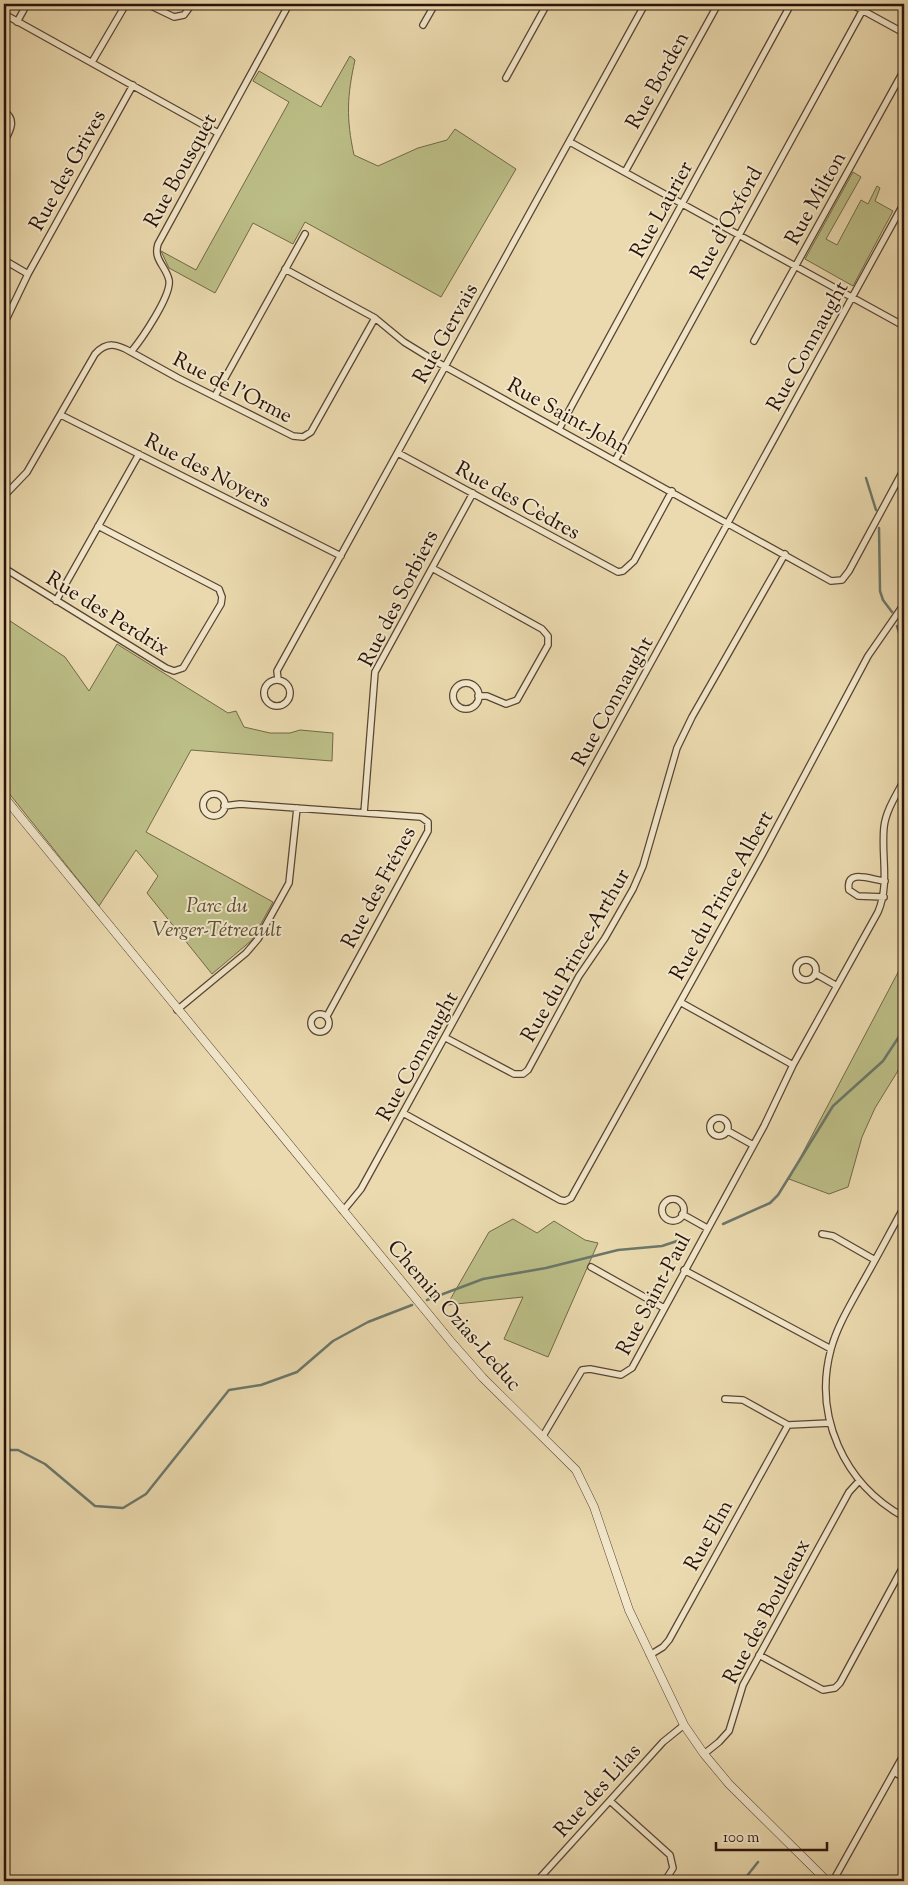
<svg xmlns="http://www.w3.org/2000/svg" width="908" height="1885" font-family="'Sorts Mill Goudy',serif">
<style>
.green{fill:#bcbe87;stroke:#726848}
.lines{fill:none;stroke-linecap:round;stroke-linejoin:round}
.stream{stroke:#6b776a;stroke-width:2.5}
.minor-casing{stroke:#594432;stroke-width:8}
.tertiary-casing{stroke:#594432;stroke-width:9}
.minor{stroke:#f2e7cb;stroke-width:5.5}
.tertiary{stroke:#f2e7cb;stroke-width:8}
.labels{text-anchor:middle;stroke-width:4;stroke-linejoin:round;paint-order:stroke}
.street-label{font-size:21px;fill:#281209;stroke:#f2e7cb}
.park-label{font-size:21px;font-style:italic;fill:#5c4e35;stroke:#f2e7cb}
</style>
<rect width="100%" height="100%" fill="#ebdaaf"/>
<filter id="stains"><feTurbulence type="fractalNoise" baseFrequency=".004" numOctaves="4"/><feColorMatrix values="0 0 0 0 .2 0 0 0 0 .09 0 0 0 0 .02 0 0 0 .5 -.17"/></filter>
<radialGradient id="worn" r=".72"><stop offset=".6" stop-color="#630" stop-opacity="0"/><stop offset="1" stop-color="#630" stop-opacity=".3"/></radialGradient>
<!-- green -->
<path class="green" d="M350,56L355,60C347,96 346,118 354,155L378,166L418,148L447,140L455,129L516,169L441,297L305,222L293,244L253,223L215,293L169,268L161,251L196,270L289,102L253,81L259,71L321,107Z
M853,172L861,177L826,239L837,245L861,200L868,204L877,186L880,188L875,201L893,211L853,286L805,259Z
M4,617L65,657L89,691L117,644L228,713L236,711L244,727L270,733H290L300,730L333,733L332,761L191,750L146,832L273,902L252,940L212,974L147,893L158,876L136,850L99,906L4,787Z
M904,961V1061L875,1108L862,1137L848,1187L829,1194L789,1179Z
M513,1219L537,1233L554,1221L585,1240L598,1243L548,1357L504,1339L523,1297L447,1305L489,1232Z"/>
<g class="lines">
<!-- stream -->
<path class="stream" d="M866,478L876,510
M879,528L880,591L883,600L892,612
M897,626L904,648
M723,1224L770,1203L778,1195L833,1106L883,1061L904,1029
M427,1300L483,1279L546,1268L618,1250L662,1246L680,1240
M4,1450H18L45,1464L95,1506L123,1508L146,1494L229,1390L261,1385L297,1372L333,1341L368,1322L412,1305
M743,1881L758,1862"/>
<!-- minor casing -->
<g class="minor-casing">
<path id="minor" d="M147,4L174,17L184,15L192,4
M851,4L904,33
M4,14L218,133
M17,22L27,4
M423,25L435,4
M92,62L126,4
M506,78L547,4
M4,111C17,120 10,131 4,142
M570,142L904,326
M625,172L718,4
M4,260L28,274
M285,269L375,318L404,342L435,361L831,581L842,580L849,571L904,469
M4,324L28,274L133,85
M754,341L904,70
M131,352L178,378L293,436L303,437L311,432L375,318
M215,396L305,234
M61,415L341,556
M559,429L791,4
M398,453L618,572L623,571L634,561L672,491
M616,459L866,4
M4,496L27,472L95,354C107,341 117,344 131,352C141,340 172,295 169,280C166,266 153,260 158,244L289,4
M4,568L166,668L174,671L183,668L221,604L222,597L219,589L98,526
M432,568L542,629L548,636V645L517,700L506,704L487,696H478
M56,601L139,454
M278,679L277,671L645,4
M264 693a13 13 0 1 1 26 0a13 13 0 1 1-26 0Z
M453 696a13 13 0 1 1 26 0a13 13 0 1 1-26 0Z
M203 805a11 11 0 1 1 22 0a11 11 0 1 1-22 0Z
M224,806L240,804L421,817L428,822V831L327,1016
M364,813L375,672L473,493
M884,897L858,896L849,890C845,867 874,881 885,881
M796 970a10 10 0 1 1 20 0a10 10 0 1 1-20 0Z
M816,974L837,986
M680,1002L793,1065
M177,1010L246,953L258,939L289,883L297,808
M311 1023a9 9 0 1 1 18 0a9 9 0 1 1-18 0Z
M446,1038L514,1074H523L528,1070L579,976L605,938L633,889L643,866L677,748L692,717L785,554
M403,1113L560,1200L565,1201L571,1198L762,855L868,656L904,604
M710 1127a9 9 0 1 1 18 0a9 9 0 1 1-18 0Z
M728,1131L753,1145
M662 1210a11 11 0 1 1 22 0a11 11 0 1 1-22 0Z
M904,1207C889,1234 875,1261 860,1287C849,1307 837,1327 831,1349C813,1416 844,1484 904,1517
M343,1211L361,1189L904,203
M682,1214L707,1228
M822,1234L833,1236L875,1260
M591,1267L664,1308
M684,1270L831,1349
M725,1399L743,1400L788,1425L830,1423
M543,1436L582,1370L590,1369L621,1375L632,1368L764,1126L793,1065L878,912C890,884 881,856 884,827C886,810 897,794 904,780
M650,1655L663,1647L669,1640L788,1425
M759,1655L823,1690L835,1688L840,1683L904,1565
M704,1754L719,1742L729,1731L743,1685L849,1492L859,1481
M894,1772L904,1778
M610,1801L670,1855L673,1868L665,1881
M537,1881L663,1742L684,1725
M833,1881L904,1754"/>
</g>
<!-- tertiary casing -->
<g class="tertiary-casing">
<path id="tertiary" d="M4,797L453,1344L483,1378L576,1470L594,1507L629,1610L684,1725L704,1754L729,1784L827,1881"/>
</g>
<!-- minor -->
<use href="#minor" class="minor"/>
<!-- tertiary -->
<use href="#tertiary" class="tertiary"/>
</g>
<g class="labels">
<!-- street labels -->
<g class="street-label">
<text transform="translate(657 80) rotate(-61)" y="7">Rue Borden</text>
<text transform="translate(67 170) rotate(-61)" y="7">Rue des Grives</text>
<text transform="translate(180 170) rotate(-61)" y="7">Rue Bousquet</text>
<text transform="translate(815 198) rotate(-61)" y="7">Rue Milton</text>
<text transform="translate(661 209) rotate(-61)" y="7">Rue Laurier</text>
<text transform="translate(726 223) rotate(-61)" y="7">Rue d'Oxford</text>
<text transform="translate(445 333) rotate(-61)" y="7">Rue Gervais</text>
<text transform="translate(807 346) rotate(-61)" y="7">Rue Connaught</text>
<text transform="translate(233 387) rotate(27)" y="7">Rue de l'Orme</text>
<text transform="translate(569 416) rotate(29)" y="7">Rue Saint-John</text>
<text transform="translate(208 470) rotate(27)" y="7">Rue des Noyers</text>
<text transform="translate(518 500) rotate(29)" y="7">Rue des Cèdres</text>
<text transform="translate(398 598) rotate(-63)" y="7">Rue des Sorbiers</text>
<text transform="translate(108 613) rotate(32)" y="7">Rue des Perdrix</text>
<text transform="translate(612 701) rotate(-61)" y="7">Rue Connaught</text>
<text transform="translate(378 887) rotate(-62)" y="7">Rue des Frénes</text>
<text transform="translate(721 895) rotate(-61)" y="7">Rue du Prince Albert</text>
<text transform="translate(575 955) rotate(-60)" y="7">Rue du Prince-Arthur</text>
<text transform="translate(417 1056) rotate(-61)" y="7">Rue Connaught</text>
<text transform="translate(653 1294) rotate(-62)" y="7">Rue Saint-Paul</text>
<text transform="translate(455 1315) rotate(49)" y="7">Chemin Ozias-Leduc</text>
<text transform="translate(708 1535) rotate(-61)" y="7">Rue Elm</text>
<text transform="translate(766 1611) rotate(-62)" y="7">Rue des Bouleaux</text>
<text transform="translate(597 1790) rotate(-48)" y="7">Rue des Lilas</text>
</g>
<!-- park labels -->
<g class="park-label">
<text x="217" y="912">Parc du<tspan x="217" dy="24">Verger-Tétreault</tspan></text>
</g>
</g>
<!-- margin -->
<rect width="908" height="1885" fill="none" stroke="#ebdaaf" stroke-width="20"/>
<rect x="5" y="5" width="898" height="1875" fill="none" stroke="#281209" stroke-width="2.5"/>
<rect x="10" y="10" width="888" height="1865" fill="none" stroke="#281209"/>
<!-- scale -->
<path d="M716 1842v8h111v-8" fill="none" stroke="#281209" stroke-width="2.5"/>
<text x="723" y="1842" font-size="15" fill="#281209" stroke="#f2e7cb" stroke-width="4" paint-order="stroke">100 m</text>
<rect width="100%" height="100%" filter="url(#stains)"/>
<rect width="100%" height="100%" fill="url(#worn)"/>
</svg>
